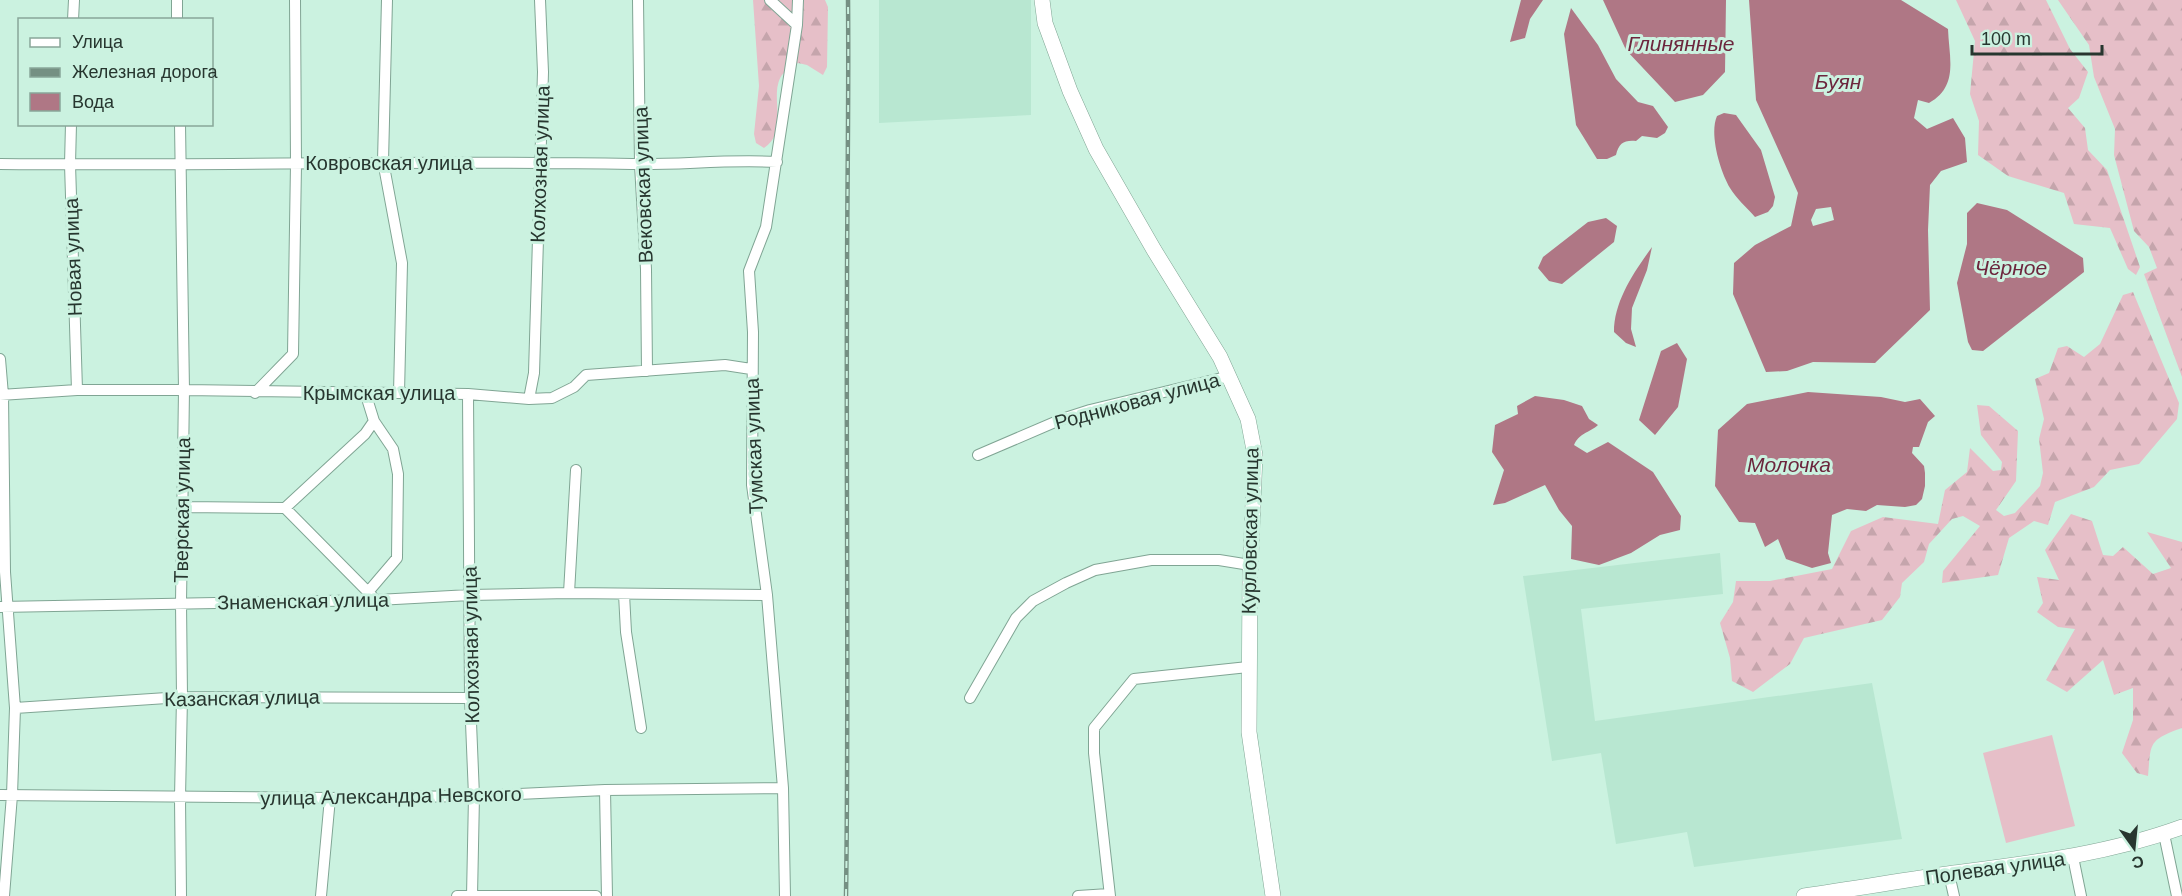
<svg xmlns="http://www.w3.org/2000/svg" width="2182" height="896" font-family="Arial,sans-serif">
<style>
.built{fill:#b8e7d1}
.grass{fill:#e6bfc8}
.forest{fill:url(#forest-firs)}
.water{fill:#af7785;fill-rule:evenodd}
.lines{fill:none;stroke-linecap:round;stroke-linejoin:round}
.street-casing{stroke:#80a594;stroke-width:12}
.secondary-casing{stroke:#80a594;stroke-width:16}
.street{stroke:#fff;stroke-width:10}
.secondary{stroke:#fff;stroke-width:15}
.rail-casing{stroke:#759083;stroke-width:4.5}
.rail{stroke:#cbf2e0;stroke-width:2;stroke-dasharray:7;stroke-linecap:butt}
.labels{text-anchor:middle;stroke-width:6;stroke-linejoin:round;paint-order:stroke}
.street-label{font-size:20px;fill:#27362f;stroke:#cbf2e0}
.water-label{font-size:21px;font-style:italic;fill:#6c263d;stroke:#cbf2e0}
</style>
<defs>
<pattern id="forest-firs" width="22" height="20" patternUnits="userSpaceOnUse" patternTransform="scale(1.5)"><rect width="22" height="20" fill="#e6bfc8"/><path d="M5 1l3.5 6h-7zM16 11l3.5 6h-7z" fill="#c5a5ac"/></pattern>
</defs>
<rect width="100%" height="100%" fill="#cbf2e0"/>
<!-- built -->
<path class="built" d="M879,0H1031V115L879,123Z
M1720,553L1723,594L1581,609L1595,721L1872,683L1902,839L1694,867L1687,832L1616,844L1601,753L1552,761L1523,576Z"/>
<!-- grass -->
<path class="grass" d="M2052,735L2075,826L2006,843L1983,753Z"/>
<!-- forest -->
<path class="forest" d="M753,0H825L828,7L827,67L823,75L807,65L798,63C793,67 785,71 782,75C768,95 790,131 764,148L756,143L754,134L759,86Z
M1956,0H2046L2070,49L2088,72L2079,98L2068,108L2085,128L2088,150L2107,170L2140,267L2136,275L2128,269L2110,228L2074,224L2064,193L2008,176L1978,155L1979,121L1970,94L1975,41Z
M2058,0H2182V377L2144,274L2157,268L2149,247L2134,231L2114,155L2115,129L2094,77L2089,45Z
M2133,292L2179,403L2177,419L2139,464L2110,470L2094,487L2055,502L2048,525L2034,521L2009,538L1998,575L1942,583L1943,571L1980,526L1963,516L1952,519L1929,544L1924,562L1902,583L1900,597L1882,620L1804,638L1790,664L1753,692L1732,681L1730,658L1720,623L1733,602L1736,581H1770L1832,569L1851,531L1883,517L1938,524L1945,490L1967,472L1970,448L1993,471L2001,470L2002,462L1981,435L1977,405L1989,406L2018,431L2016,481L1996,510L2004,516L2015,513L2040,486L2043,473L2039,439L2044,419L2035,379L2049,373L2058,348L2067,346L2084,357L2100,344L2123,295Z
M2071,514L2092,521L2103,555L2113,556L2123,547L2153,574L2171,568L2147,532L2182,542V728C2148,740 2151,743 2148,776L2137,773L2122,753L2133,720V688L2114,695L2103,660L2067,692L2046,680L2075,629L2058,627L2037,612L2043,603L2037,577L2059,580L2045,550Z"/>
<!-- water -->
<path class="water" d="M1521,0H1543L1530,19L1525,38L1510,42Z
M1603,0H1726L1725,72L1703,95L1675,102L1626,50Z
M1749,0H1901L1948,29C1949,58 1959,86 1929,103L1918,100L1914,118L1927,129L1953,118L1965,138L1967,162L1941,171L1930,185L1928,230L1930,310L1875,363L1813,362L1787,371L1766,372L1733,294L1734,263L1755,245L1791,226L1798,193L1756,100ZM1831,207L1834,220L1813,226L1811,220L1816,209Z
M1571,8L1598,45L1616,79L1638,102L1653,106L1668,127L1665,133L1657,138L1642,136L1636,141C1624,140 1619,143 1616,155L1607,159H1597L1576,125L1564,34Z
M1724,113L1736,115L1761,150L1775,197L1773,206L1768,212L1755,217C1747,208 1736,198 1730,188C1720,171 1709,134 1717,116Z
M1977,203L2007,210L2083,258L2084,272L1983,351L1972,350L1968,342L1957,283L1967,244V213Z
M1606,218L1617,226L1614,242L1562,284L1549,281L1538,268L1543,257L1588,222Z
M1652,247L1647,270L1632,308L1631,329L1636,347L1626,343L1614,332C1614,301 1634,272 1652,247Z
M1677,343L1687,359L1678,407L1655,435L1639,420L1661,351Z
M1808,392L1881,397L1905,402L1920,399L1935,416L1928,422L1919,447H1913L1912,453L1924,466L1925,473V486L1922,499L1916,505L1905,507L1877,505L1866,511L1847,509L1832,515L1828,553L1831,563L1812,568L1786,559L1778,539L1765,547L1755,523L1739,522L1715,486L1718,430L1747,404Z
M1535,396L1564,400L1582,406L1589,419L1598,425C1589,433 1579,433 1574,445L1587,453L1608,442L1653,472L1681,516L1680,530L1660,535L1631,553L1599,565L1571,559L1572,526L1559,510L1545,485L1505,503L1493,505L1504,470L1492,452L1495,425L1518,414L1517,406Z"/>
<g class="lines">
<!-- street casing -->
<g class="street-casing">
<path id="street" d="M177,0V20
M387,0L383,161L402,263L399,393
M638,0L640,165L646,269L647,371
M770,0L797,25
M73,20L74,0
M71,124L70,164L77,390
M180,124L184,390L181,603L182,697L180,798L181,896
M0,164C211,166 421,160 632,164C680,165 728,159 777,162
M0,359L3,395L5,572L15,708L12,795L4,896
M365,392L374,421L393,449L398,474L397,558L368,592
M255,393L293,354L296,164L295,0
M468,394L470,698L474,796L472,896
M0,395L77,390H184L468,394L529,399L552,398L574,387L586,375L725,365L751,369
M529,399L534,373L543,72L540,0
M978,455L1062,419L1090,410L1230,376
M183,507L285,508L365,434L374,421
M285,508L372,596
M569,593L576,470
M624,594L626,632L641,728
M0,607L377,600L470,595L569,593L767,595
M970,698L1016,618L1033,601L1066,583L1095,570L1151,560H1219L1250,565
M15,708L182,697L470,698
M605,790L607,896
M0,795L330,798L474,796L605,790L783,788
M2164,834L2177,896
M2073,857L2081,896
M1949,874L1954,896
M321,896L330,798
M457,896H596
M785,896L783,788L767,595L752,485L753,332L749,271L766,227L797,25L798,0
M1078,896L1109,894
M1110,896L1094,753V728L1134,679L1248,667"/>
</g>
<!-- secondary casing -->
<g class="secondary-casing">
<path id="secondary" d="M1042,0L1045,23L1070,91L1096,149L1154,250L1220,357L1248,419L1255,455L1250,577L1249,732L1273,896
M1804,896C1854,889 1904,880 1954,873C2031,863 2108,854 2182,827"/>
</g>
<!-- street -->
<use href="#street" class="street"/>
<!-- secondary -->
<use href="#secondary" class="secondary"/>
<!-- rail casing -->
<g class="rail-casing">
<path id="rail" d="M846,896C849,695 846,495 847,294C847,196 849,98 848,0"/>
</g>
<!-- rail -->
<use href="#rail" class="rail"/>
</g>
<g class="labels">
<!-- street labels -->
<g class="street-label">
<text x="389" y="170">Ковровская улица</text>
<text transform="translate(540 164) rotate(-88)" y="7">Колхозная улица</text>
<text transform="translate(643 185) rotate(-92)" y="7">Вековская улица</text>
<text transform="translate(73 257) rotate(-92)" y="7">Новая улица</text>
<text x="379" y="400">Крымская улица</text>
<text transform="translate(1137 401) rotate(-15)" y="7">Родниковая улица</text>
<text transform="translate(754 446) rotate(-92)" y="7">Тумская улица</text>
<text transform="translate(182 510) rotate(-89)" y="7">Тверская улица</text>
<text transform="translate(1250 531) rotate(-89)" y="7">Курловская улица</text>
<text transform="translate(303 601) rotate(-1)" y="7">Знаменская улица</text>
<text transform="translate(471 645) rotate(-91)" y="7">Колхозная улица</text>
<text transform="translate(242 698) rotate(-1)" y="7">Казанская улица</text>
<text transform="translate(391 796) rotate(-1)" y="7">улица Александра Невского</text>
<text transform="translate(1995 868) rotate(-8)" y="7">Полевая улица</text>
</g>
<!-- water labels -->
<g class="water-label">
<text x="1681" y="51">Глинянные</text>
<text x="1838" y="89">Буян</text>
<text x="2011" y="275">Чёрное</text>
<text x="1789" y="472">Молочка</text>
</g>
</g>
<!-- legend -->
<rect x="18" y="18" width="195" height="108" fill="#cbf2e0" stroke="#89a799" stroke-width="1.5"/>
<rect x="30" y="38" width="30" height="9" fill="#ffffff" stroke="#89a799" stroke-width="1.5"/>
<text x="72" y="48" font-size="18" fill="#27362f">Улица</text>
<rect x="30" y="68" width="30" height="9" fill="#759083" stroke="#89a799" stroke-width="1.5"/>
<text x="72" y="78" font-size="18" fill="#27362f">Железная дорога</text>
<rect x="30" y="93" width="30" height="18" fill="#af7785" stroke="#89a799" stroke-width="1.5"/>
<text x="72" y="108" font-size="18" fill="#27362f">Вода</text>
<!-- north arrow -->
<g transform="translate(2134 848) rotate(165)" stroke="#cbf2e0" stroke-width="4.5" paint-order="stroke">
<path d="M0-4.5L10 22L0 15L-10 22Z" fill="#27362f"/>
<text y="-9" font-size="16" font-weight="bold" text-anchor="middle" fill="#27362f">С</text>
</g>
<!-- scale -->
<path d="M1972 45v9h130v-9" fill="none" stroke="#27362f" stroke-width="3"/>
<text x="1981" y="45" font-size="18" fill="#27362f" stroke="#cbf2e0" stroke-width="4.5" paint-order="stroke">100 m</text>
</svg>
